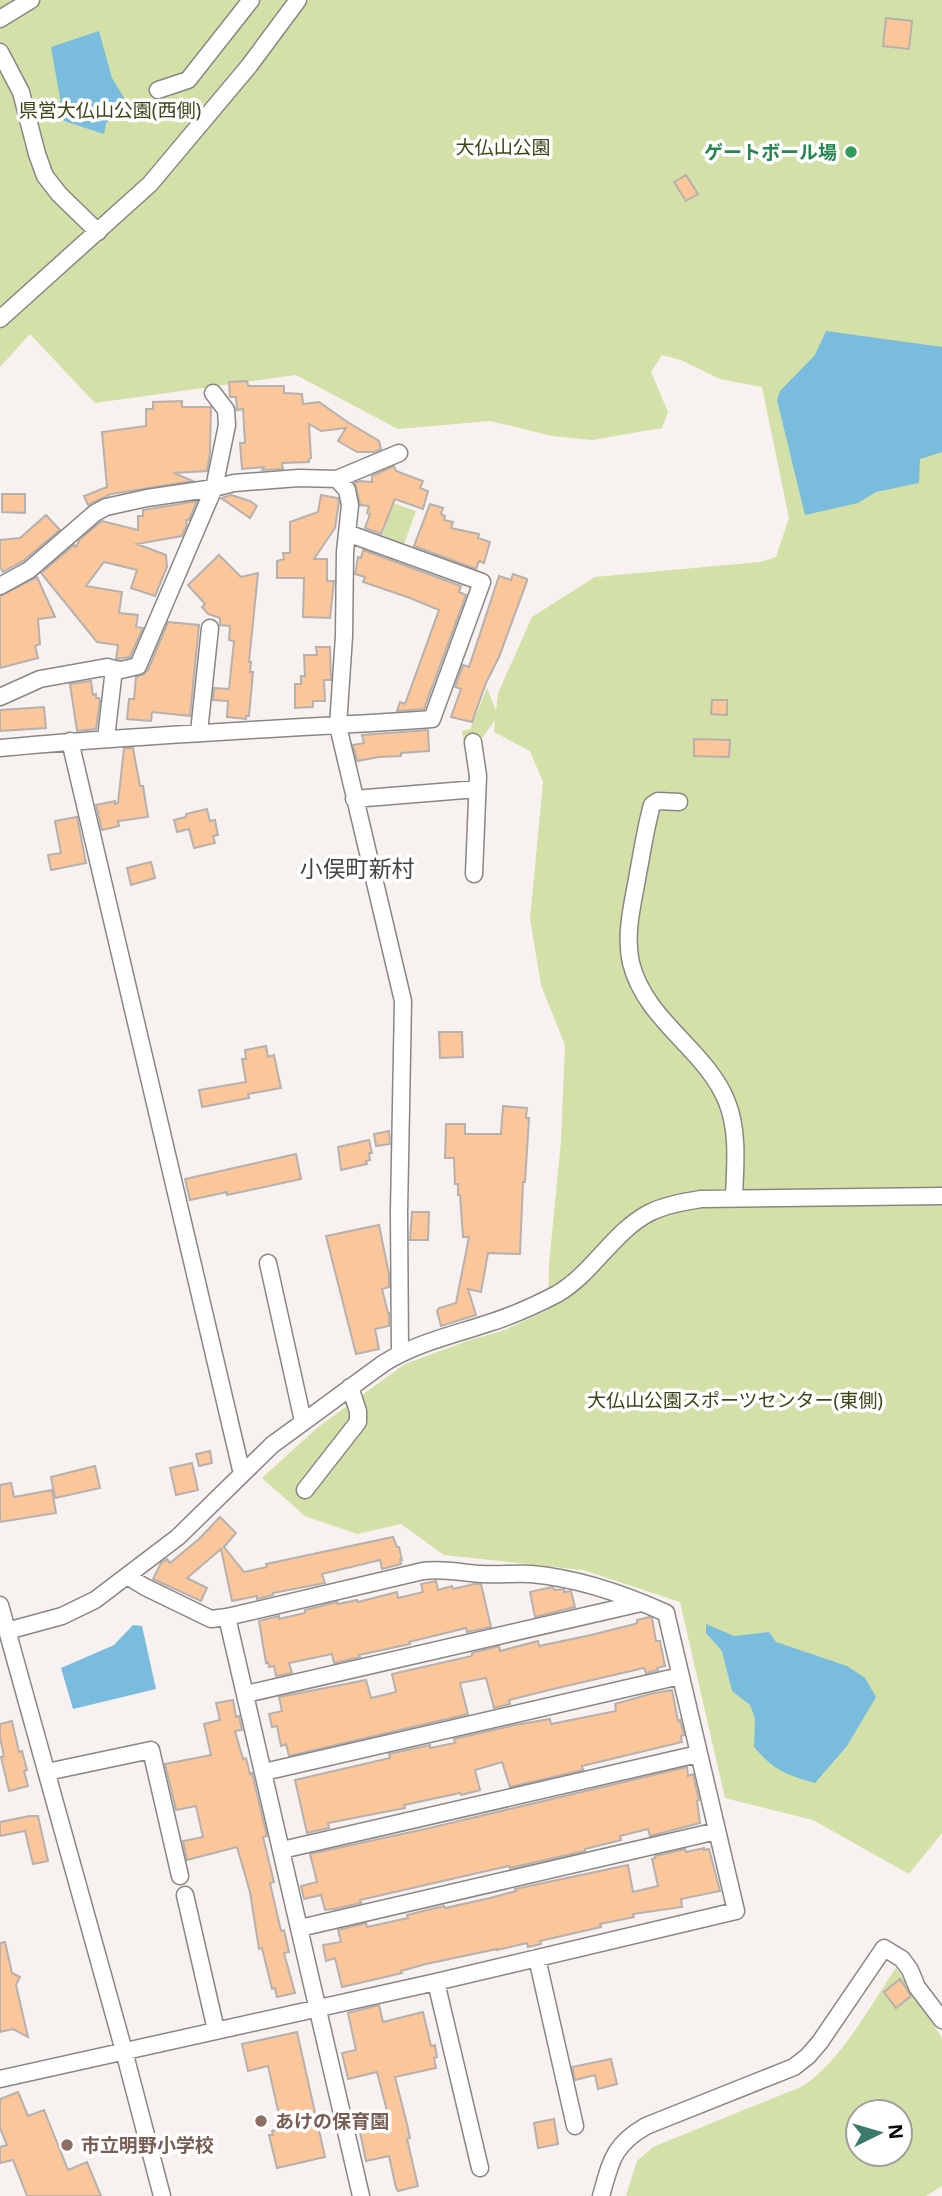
<svg xmlns="http://www.w3.org/2000/svg" width="942" height="2196" font-family="'Noto Sans','Noto Sans JP',sans-serif">
<style>
.green{fill:#d3e0a8;fill-rule:evenodd}
.water{fill:#79bcde}
.building{fill:#fac69a;stroke:#b6b1ae;stroke-width:2}
.lines{fill:none;stroke-linecap:round;stroke-linejoin:round}
.minor-casing{stroke:#8a8683;stroke-width:19}
.minor{stroke:#fff;stroke-width:16}
.leisure-dot{fill:#2e9e5b;stroke:#fff;stroke-width:2.5}
.education-dot{fill:#8d6e63;stroke:#fff;stroke-width:2.5}
.labels{text-anchor:middle;stroke-width:7;stroke-linejoin:round;paint-order:stroke}
.park-label{font-size:19px;fill:#3c4517;stroke:#fff}
.leisure-label{font-size:19px;font-weight:bold;fill:#27864d;stroke:#fff;text-anchor:end}
.education-label{font-size:19px;font-weight:bold;fill:#785e54;stroke:#fff;text-anchor:start}
.quarter-label{font-size:23px;fill:#474341;stroke:#fff}
</style>
<rect width="100%" height="100%" fill="#f7f2ef"/>
<!-- green -->
<path class="green" d="M0,0H942V1833L909,1874L813,1820L725,1798L680,1602L583,1570L444,1555L401,1524L357,1534L305,1516L262,1478L318,1427L405,1364L467,1341L505,1330L548,1310L549,1264L561,1141L565,1045L541,985L530,919L543,782L530,751L494,732L495,720L480,741L464,743L462,731L470,729L487,688L496,711L498,693L532,617L595,577L760,562L776,557L789,518L762,387L720,379L681,360L662,355L651,372L668,412L662,428L592,440L552,436L490,421L398,429L296,375L95,403L30,334L0,367Z
M393,503L416,511L403,547L381,539Z
M896,1968L942,2038V2186L926,2196H626L637,2161L653,2147L803,2086C841,2061 870,2006 896,1968ZM858,2112H900V2154H858Z"/>
<!-- water -->
<path class="water" d="M99,31L112,78L129,106L106,123L104,134L64,121L51,47Z
M826,331L942,347V452L920,459L919,483L876,492L858,503L805,515L777,400L780,391L815,355Z
M706,1624L734,1636L769,1632L776,1642L847,1666L865,1678L876,1697L847,1746L815,1783C785,1774 775,1771 754,1747L755,1718L750,1705L732,1691L722,1651L706,1633Z
M133,1625L142,1626L156,1689L73,1709L61,1668L114,1645Z"/>
<!-- building -->
<path class="building" d="M886,18L912,21L909,49L883,46Z
M686,175L698,194L686,201L674,182Z
M247,381L248,386H284V393L302,394L303,404L319,402L349,423L379,441L381,449L374,452H357L338,441L346,428L321,431L309,424L311,458L309,459V462L282,463L283,469L262,470L264,467L242,469L240,443H245L243,409L237,410L236,397H230L229,382Z
M182,401V407H211L210,453L207,471L174,473L193,481L111,494L88,505L84,496L107,487L102,432L146,426V409H153V402Z
M394,466L396,471L423,481L420,488L428,491L423,509L395,499L381,534L365,528L370,514L367,513L369,506L360,505L355,483L360,481L372,482V476Z
M2,494H25V513L2,512Z
M231,495L250,501L257,506L250,518L221,498Z
M321,495L338,498L339,502L335,528L314,559H327V581H334L330,618L303,617L304,578H277V561L284,559L283,553H290V522L318,512Z
M197,501L189,520H186L187,524L182,536L137,544L166,555L167,567L155,596L131,588L137,570L104,562L86,586L122,592L119,613L138,615L136,627L143,628L130,657L116,659L118,645L97,642L41,573L74,545L76,547L80,539L102,521L138,530V516H143V510Z
M430,504L443,508L441,514L445,516L444,520L453,522L451,528L479,534L478,538L490,542L484,563L479,561L476,569L414,546Z
M46,515L60,530L23,561L3,572L0,567V540L20,538Z
M363,550L461,586L459,592L466,595L424,709L397,711L400,702L405,704L439,610L410,598L363,582L365,577L355,574L358,557L361,558Z
M219,555L241,577L258,573L249,662H251L250,672H253L249,716H246V719L227,717L228,701L213,700L214,688L229,689L234,641L229,640L230,626L220,625V618L208,614L202,607L205,604L188,585Z
M513,574L527,579V581L499,657L486,683L472,722L451,717L461,689L455,687L463,665L469,667L499,576L511,580Z
M37,577L55,617L38,619L40,644L35,646L38,658L0,668V596Z
M168,622L199,625L190,716L152,712L151,721L127,719L129,699H134L136,677L144,674L148,670Z
M316,647H330L331,680H324L325,701H313V707L295,708V684H301V676H305L304,655H317Z
M91,681L93,695L96,694V698H99L100,701L96,729L77,731L70,684Z
M712,700H727V715L711,714Z
M44,707L46,728L0,731V710Z
M428,730L429,751L401,753V756L379,757L357,761L353,745L364,743L362,735Z
M694,739L730,740L729,757L694,756Z
M124,748H133L140,786H143L148,817L118,821L119,826L102,830L96,805L115,801V804L118,803Z
M207,809L210,821L215,820L218,835L213,836L215,843L194,848L189,829L177,832L174,820L186,817V814Z
M77,817L86,863L51,870L48,855L61,853L55,821Z
M151,862L155,878L131,885L127,868Z
M439,1032H462L463,1057L440,1058Z
M266,1046L268,1057L274,1055L281,1088L248,1094L249,1098L202,1107L199,1090L246,1082L242,1059H246L245,1050Z
M503,1106L527,1108L526,1118H529L525,1182H523L520,1254L488,1253L481,1292L468,1289L476,1315L441,1326L437,1311L439,1308L456,1303L469,1237H463L460,1195H458V1184H455L454,1158H445L446,1124H465V1134H501Z
M389,1131L390,1144L376,1146L374,1134Z
M369,1140L372,1153H369L370,1160L366,1161L367,1164L341,1170L338,1147Z
M296,1154L301,1179L227,1195V1192L190,1200L185,1179Z
M412,1212H429L428,1240H410Z
M379,1225L389,1274V1287L382,1289L388,1313H389V1326L375,1329L379,1349L356,1354L326,1236Z
M210,1451L212,1463L199,1466L196,1454Z
M192,1463L198,1490L176,1495L170,1468Z
M95,1466L100,1488L55,1498L51,1477Z
M11,1483L14,1497L52,1490L56,1513L0,1522V1485Z
M220,1517L236,1533L224,1547L244,1572L267,1567L266,1564L393,1537L397,1547H399L402,1560H400L401,1564L382,1569L380,1560L322,1574L325,1583L273,1593V1595L257,1599V1596L232,1601L221,1549L187,1578L207,1588L201,1601L153,1579L161,1563L167,1559L170,1563L199,1539Z
M436,1581L438,1590L452,1586L453,1589L474,1584H481L491,1627L467,1632L466,1628L409,1642L410,1644L359,1655L360,1657L334,1663L332,1654L289,1663L292,1673L276,1676L274,1666L269,1667L268,1662L266,1663L259,1621L279,1616V1619L305,1613V1610L337,1602L338,1604L357,1600L358,1602L397,1592L398,1598L423,1592L421,1584Z
M552,1587L555,1590L564,1589V1592L571,1591L575,1607L535,1617L530,1592Z
M649,1617L652,1618L656,1641H660L665,1666L657,1668L658,1670L646,1673L644,1668L549,1690L509,1700L510,1704L494,1708L486,1678L460,1683L468,1714L289,1756L286,1744L281,1746L277,1726L272,1727L269,1714L282,1711L279,1697L366,1680L371,1698L396,1692L392,1674L472,1656V1653L499,1646L500,1651L538,1641L539,1646L591,1635L635,1624L637,1623V1620Z
M672,1690L678,1721L680,1720L684,1735L681,1736L682,1742L582,1766L583,1770L510,1787L502,1762L475,1770L480,1790L461,1795L460,1793L404,1805L405,1808L328,1823L329,1828L307,1833L295,1780L390,1758L389,1754L430,1745V1748L455,1743L454,1739L515,1725L550,1719L551,1724L616,1711L615,1704L650,1694Z
M233,1700L236,1717L239,1716L242,1730L235,1731L243,1759L246,1758L250,1774L252,1773L267,1836L263,1837L274,1882L270,1883L281,1931L284,1930L289,1952L284,1953L295,1993L277,1997L275,1988L272,1989L262,1948L259,1949L250,1892L237,1847L187,1860L183,1841L203,1837L196,1806L176,1810L165,1764L211,1755L204,1724L220,1720L216,1703Z
M12,1721L19,1752L22,1751L27,1770L24,1771L28,1786L9,1791L1,1757L4,1756L0,1738V1724Z
M687,1767L688,1776L693,1774L699,1800L697,1801L700,1823L650,1836L648,1829L620,1836L621,1840L585,1849V1851L510,1868L509,1866L482,1872L360,1900L361,1903L334,1909L325,1910L321,1895L304,1899L301,1886L317,1882L310,1854L425,1829Z
M29,1816H38L48,1861L33,1864L25,1831L0,1836V1822Z
M704,1848V1850L709,1849L720,1891L681,1899L682,1907L633,1914L634,1917L600,1924L601,1927L540,1941L541,1944L528,1947L527,1943L497,1950V1949L426,1964L401,1971L402,1973L342,1987L335,1958L326,1961L323,1945L341,1942L338,1930L366,1923L367,1927L408,1918L407,1915L444,1906L445,1908L490,1898L516,1891L515,1889L628,1865L633,1892L658,1886L652,1859L655,1858V1856L685,1849L686,1852Z
M5,1942L12,1973L20,1977L16,1985L28,2037L13,2029L0,2032V1943Z
M900,1979L911,1996L896,2008L884,1992Z
M379,2005L383,2022L423,2012L431,2046L435,2045L437,2057L434,2058L436,2068L395,2077L407,2124L410,2138L407,2139L418,2186L398,2191L396,2188L389,2156L366,2161L358,2122L386,2116L385,2111H387L377,2072L348,2079L342,2053L356,2050L348,2013Z
M297,2032L325,2157L277,2168L269,2135H273L272,2131L282,2128L268,2066L248,2071L242,2044Z
M611,2059L617,2084L598,2089L595,2075L575,2080L572,2067Z
M18,2092L28,2116L44,2110L68,2170L87,2162L101,2196H27L13,2160L0,2163V2147L7,2145L0,2128V2099Z
M554,2119L558,2144L538,2148L534,2123Z"/>
<g class="lines">
<!-- minor casing -->
<g class="minor-casing">
<path id="minor" d="M0,19L31,0
M0,52L21,92L37,154L45,176L59,194L98,232
M158,90L188,80L251,0
M0,319L150,184L249,66L298,0
M337,479L347,490L350,505L345,552L344,636L338,726L403,1001L399,1212L400,1353
M0,586L29,570L95,513L106,507L147,498L214,488L234,483L299,478L337,479L399,453
M0,697L40,679L107,667L114,669
M199,732L210,628
M106,738L114,669L121,670L138,666L214,488L227,425L226,410L213,393
M70,741L242,1474
M473,742L478,776L474,874
M0,748C144,734 288,729 432,719L482,582L347,533
M354,799L477,789
M679,802L658,801L652,805C646,826 643,847 639,868C634,899 624,932 631,963C646,1022 706,1049 727,1102C739,1132 735,1167 734,1198
M268,1263L303,1421
M305,1490L358,1422V1411L350,1387
M0,1605L124,2051L162,2196
M227,1617L361,2196
M7,1631L62,1616L95,1600L178,1537L272,1445L384,1363C416,1343 453,1335 489,1323C511,1316 536,1305 557,1294C593,1273 613,1232 649,1213C665,1205 683,1202 701,1199L942,1196
M246,1694L641,1603
M47,1772L151,1750L180,1876
M264,1772L680,1676
M282,1850L698,1754
M185,1895L216,2030
M300,1928L717,1831
M537,1958L575,2126
M436,1982L480,2168
M0,2079L436,1982L736,1911L666,1613C624,1594 577,1578 531,1574C515,1573 499,1575 482,1574C462,1573 443,1568 423,1571L227,1617L211,1619L145,1587L127,1576
M601,2196C611,2161 613,2145 646,2126L794,2067L808,2056L820,2042L884,1948L902,1959L910,1970L917,1987L942,2020"/>
</g>
<!-- minor -->
<use href="#minor" class="minor"/>
</g>
<!-- markers -->
<circle class="leisure-dot" cx="851" cy="152" r="7"/>
<g class="education-dot">
<circle cx="261" cy="2121" r="7"/>
<circle cx="67" cy="2145" r="7"/>
</g>
<g class="labels">
<!-- park labels -->
<g class="park-label">
<text x="110" y="117">県営大仏山公園(西側)</text>
<text x="503" y="154">大仏山公園</text>
<text x="735" y="1407">大仏山公園スポーツセンター(東側)</text>
</g>
<!-- leisure labels -->
<g class="leisure-label">
<text x="837" y="159">ゲートボール場</text>
</g>
<!-- education labels -->
<g class="education-label">
<text x="275" y="2128">あけの保育園</text>
<text x="81" y="2152">市立明野小学校</text>
</g>
<!-- quarter labels -->
<g class="quarter-label">
<text x="357" y="877">小俣町新村</text>
</g>
</g>
<!-- north arrow -->
<g transform="translate(879 2133) rotate(85)"><circle r="33" fill="#ffffff" stroke="#9f9e9e" stroke-width="2"/>
<path d="M0-5L12 26L0 18L-12 26Z" fill="#3c7b69"/>
<text y="-10" font-size="19" font-weight="bold" text-anchor="middle" fill="#0f0d0c">N</text>
</g>
</svg>
